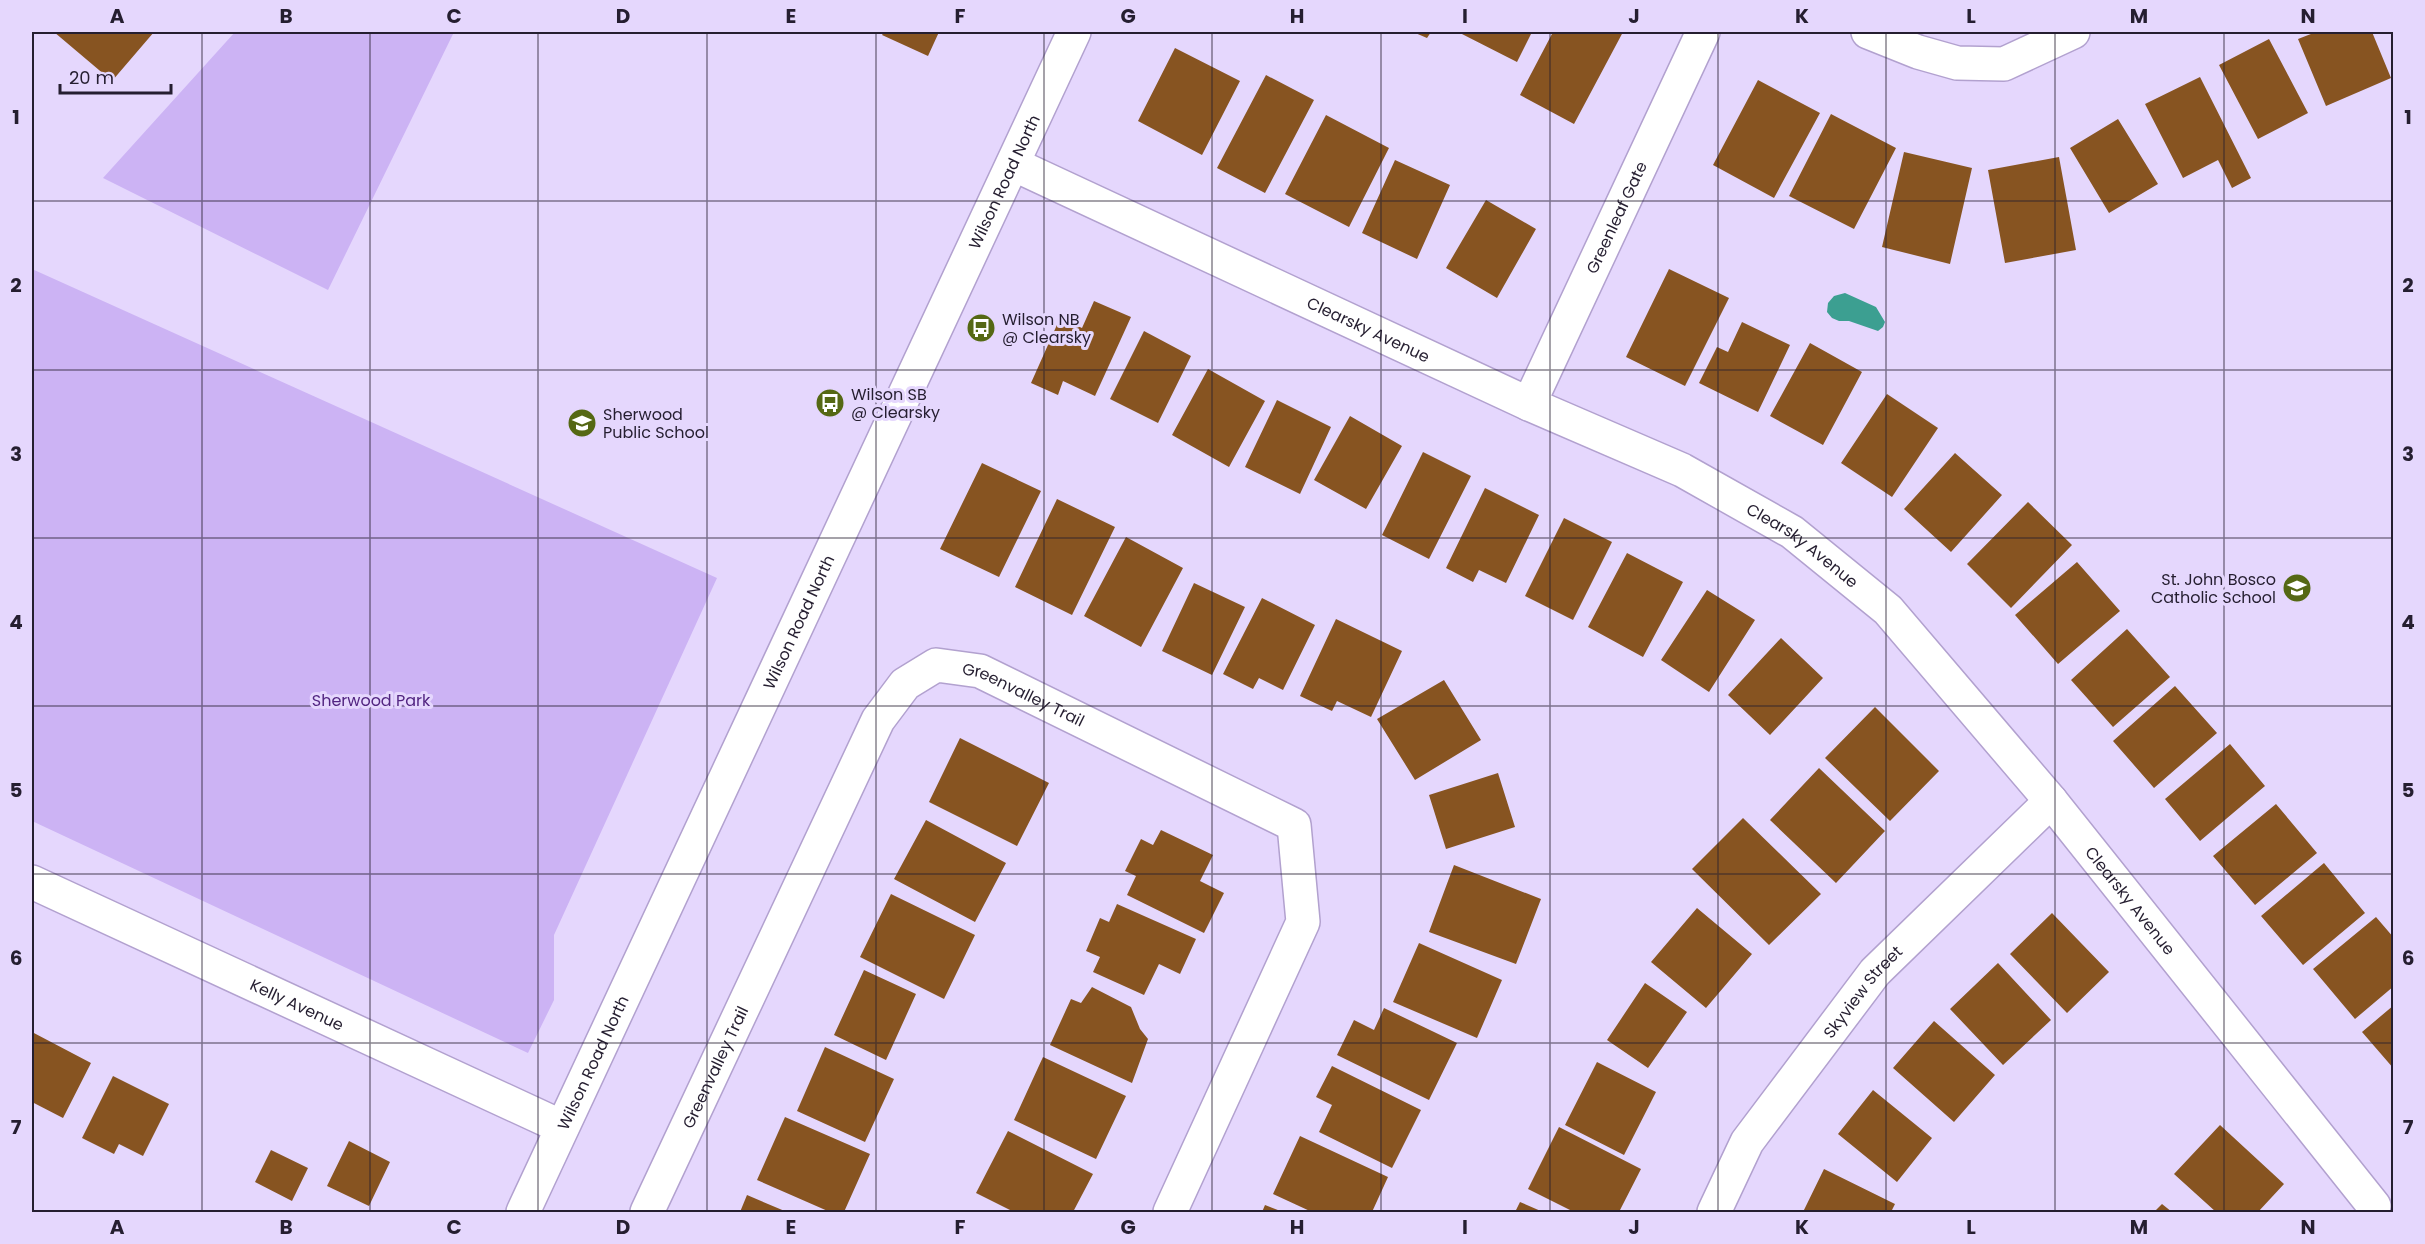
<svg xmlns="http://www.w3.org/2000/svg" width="2425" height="1244" font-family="Poppins,sans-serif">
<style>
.green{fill:#ccb3f4}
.water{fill:#3c9f91}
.building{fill:#875421}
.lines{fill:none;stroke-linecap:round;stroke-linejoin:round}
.minor-casing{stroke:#b2a1cf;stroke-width:36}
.minor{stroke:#fff;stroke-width:33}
.grid{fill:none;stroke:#251e30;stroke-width:1.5;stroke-opacity:0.55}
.labels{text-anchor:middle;stroke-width:6;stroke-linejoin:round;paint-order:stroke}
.street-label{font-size:16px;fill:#251e30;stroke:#e5d7fd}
.poi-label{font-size:16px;fill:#251e30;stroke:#e5d7fd;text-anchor:start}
.park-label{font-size:16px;fill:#522581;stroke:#e5d7fd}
.neatline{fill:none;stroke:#251e30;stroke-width:2}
.grid-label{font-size:20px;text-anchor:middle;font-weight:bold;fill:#251e30}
</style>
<rect width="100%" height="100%" fill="#e5d7fd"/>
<!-- green -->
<path class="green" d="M235,32H454L328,290L103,178Z
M32,269L717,578L554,935V1000L528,1053L32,821Z"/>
<!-- water -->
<path class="water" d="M1845,293L1876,307L1885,322L1883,327L1878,331L1849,321H1839L1832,318L1827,312L1828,303L1834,296Z"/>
<!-- building -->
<path class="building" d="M54,32H154L112,81Z
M884,32H939L928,56L882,35Z
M1413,32H1431L1427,38Z
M1458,32H1532L1517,62Z
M1553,32H1623L1574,124L1520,95Z
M2316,32H2372L2391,78L2326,106L2298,39Z
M2269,39L2308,113L2258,139L2219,65Z
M1175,48L1240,81L1202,155L1138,121Z
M1266,75L1314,100L1265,193L1217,168Z
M2200,77L2251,178L2232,188L2218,160L2183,178L2145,104Z
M1758,80L1820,113L1774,198L1713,165Z
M1831,114L1896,148L1854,229L1789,196Z
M1326,115L1389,148L1349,227L1285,194Z
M2118,119L2158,184L2109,213L2070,148Z
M1904,152L1972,168L1950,264L1882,247Z
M2059,157L2076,250L2005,263L1988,170Z
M1395,160L1450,185L1417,259L1362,233Z
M1486,200L1536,229L1497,298L1446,268Z
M1669,269L1729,298L1685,386L1626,357Z
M1094,301L1131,317L1095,396L1063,381L1058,395L1031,383L1060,318L1082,328Z
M1742,322L1790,345L1758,412L1699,383L1717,347L1728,352Z
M1144,331L1191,356L1158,423L1110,399Z
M1810,343L1862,372L1823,445L1770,416Z
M1208,369L1265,401L1229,467L1172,435Z
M1887,394L1938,428L1892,497L1841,463Z
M1277,400L1331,427L1300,494L1245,467Z
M1350,416L1402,446L1366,509L1314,480Z
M1423,452L1471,476L1429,559L1382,535Z
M1955,453L2002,495L1951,552L1904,509Z
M982,463L1041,491L999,577L940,549Z
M1485,488L1539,515L1506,583L1479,570L1473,582L1446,568Z
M1057,499L1115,527L1072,615L1015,587Z
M2028,502L2072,545L2011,608L1967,564Z
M1564,518L1612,542L1573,620L1525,596Z
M1126,537L1183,568L1141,647L1084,616Z
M1627,553L1683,582L1643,657L1588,627Z
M2077,562L2120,611L2058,664L2015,615Z
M1194,583L1245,607L1212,675L1162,651Z
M1707,590L1755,620L1709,692L1661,660Z
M1262,598L1315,625L1283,690L1259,678L1253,689L1223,674Z
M1336,619L1402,651L1371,717L1337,701L1332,711L1300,696Z
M2127,629L2170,677L2113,727L2071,680Z
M1781,638L1823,678L1770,735L1728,695Z
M1444,680L1481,740L1415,780L1377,719Z
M2175,686L2217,733L2154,788L2113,741Z
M1875,707L1939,771L1890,821L1825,758Z
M960,738L1049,783L1017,846L929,802Z
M2230,744L2265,786L2200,841L2165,799Z
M1819,768L1885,831L1836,883L1770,820Z
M1498,773L1515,827L1446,849L1429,795Z
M2276,804L2317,853L2255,905L2213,856Z
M1743,818L1821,894L1769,945L1692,869Z
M926,820L1006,863L975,922L894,879Z
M1161,830L1213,855L1200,881L1224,893L1204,933L1127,895L1136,876L1125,871L1141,839L1153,845Z
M2324,863L2365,913L2303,965L2261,916Z
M1454,865L1541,899L1516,964L1429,932Z
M891,894L975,935L944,999L860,957Z
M1117,904L1196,939L1180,974L1159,964L1144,995L1093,972L1100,957L1086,951L1100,918L1109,922Z
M1697,908L1752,954L1706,1008L1651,962Z
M2052,913L2109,972L2067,1013L2010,954Z
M2376,917L2394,938V986L2355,1019L2313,969Z
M1419,943L1502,980L1477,1038L1393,1002Z
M1998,963L2051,1020L2003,1065L1950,1009Z
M864,970L916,994L886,1060L834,1035Z
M1645,983L1687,1012L1648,1068L1607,1040Z
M1092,987L1131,1007L1140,1029L1148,1039L1132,1083L1050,1045L1071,999L1081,1003Z
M2394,1005V1069L2362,1032Z
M1384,1008L1457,1043L1429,1100L1337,1055L1354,1020L1374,1030Z
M1934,1021L1995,1075L1954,1122L1893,1068Z
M32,1032L91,1063L63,1118L32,1102Z
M825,1047L894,1079L865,1142L797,1111Z
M1043,1057L1126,1096L1096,1159L1014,1120Z
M1597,1062L1656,1092L1624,1155L1565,1125Z
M1332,1066L1421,1110L1392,1168L1319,1132L1332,1105L1316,1097Z
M113,1076L169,1104L143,1156L119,1144L114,1154L82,1138Z
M1873,1090L1932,1138L1897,1182L1838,1134Z
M785,1117L870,1154L844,1212H830L757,1180Z
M2220,1125L2284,1184L2258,1212H2216L2174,1174Z
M1559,1127L1641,1169L1619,1212H1574L1528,1189Z
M1008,1131L1093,1174L1073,1212H1014L976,1193Z
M1300,1136L1388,1177L1372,1212H1312L1273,1194Z
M349,1141L390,1162L369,1206L327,1186Z
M271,1150L308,1168L292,1201L255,1182Z
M1824,1169L1895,1204L1891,1212H1803Z
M747,1195L787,1212H740Z
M1520,1202L1543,1212H1515Z
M2162,1204L2172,1212H2154Z
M1265,1205L1283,1212H1262Z"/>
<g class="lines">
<!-- minor casing -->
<g class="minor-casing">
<g id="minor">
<path d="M1868,32L1918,52L1957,63L2004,64L2073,32"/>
<path id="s1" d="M1013,164L1529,404L1682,470L1792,532L1888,610L2051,801L2374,1206"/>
<path id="s2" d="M1529,404L1703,32"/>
<path id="s3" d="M32,882L562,1127"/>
<path id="s4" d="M523,1212L1074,32"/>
<path id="s5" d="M647,1212L878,720L905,684L936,665L980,671L1294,825L1303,922L1170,1212"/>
<path id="s6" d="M1714,1212L1747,1142L1875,972L2051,801"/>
</g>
</g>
<!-- minor -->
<use href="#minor" class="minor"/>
</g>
<!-- grid -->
<path class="grid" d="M202,32V1212M370,32V1212M538,32V1212M707,32V1212M876,32V1212M1044,32V1212M1212,32V1212M1381,32V1212M1550,32V1212M1718,32V1212M1886,32V1212M2055,32V1212M2224,32V1212M32,201H2394M32,370H2394M32,538H2394M32,706H2394M32,874H2394M32,1043H2394"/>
<!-- icons -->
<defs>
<g id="bus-disc" transform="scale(1.5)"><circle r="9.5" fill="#556814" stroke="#e5d7fd"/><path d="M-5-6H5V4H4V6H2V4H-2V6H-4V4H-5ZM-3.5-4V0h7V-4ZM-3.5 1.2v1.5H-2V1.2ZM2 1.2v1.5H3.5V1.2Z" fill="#fff"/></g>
<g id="school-disc" transform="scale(1.5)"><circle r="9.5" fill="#556814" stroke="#e5d7fd"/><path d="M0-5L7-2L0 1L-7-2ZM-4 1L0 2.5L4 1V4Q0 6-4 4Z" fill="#fff"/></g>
</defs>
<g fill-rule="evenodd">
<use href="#bus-disc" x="981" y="328"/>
<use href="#bus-disc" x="830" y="403"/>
<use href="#school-disc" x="582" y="423"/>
<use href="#school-disc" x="2297" y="588"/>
</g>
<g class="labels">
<!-- street labels -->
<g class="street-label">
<text dy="6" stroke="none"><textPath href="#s4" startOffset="1137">Wilson Road North</textPath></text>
<text dy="6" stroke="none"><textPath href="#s2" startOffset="206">Greenleaf Gate</textPath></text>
<text dy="6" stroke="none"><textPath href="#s1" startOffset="392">Clearsky Avenue</textPath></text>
<text dy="6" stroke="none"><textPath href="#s1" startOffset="878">Clearsky Avenue</textPath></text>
<text dy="6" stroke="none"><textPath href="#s4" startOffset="651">Wilson Road North</textPath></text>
<text dy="6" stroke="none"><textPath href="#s5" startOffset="718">Greenvalley Trail</textPath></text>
<text dy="6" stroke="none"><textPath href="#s1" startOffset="1364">Clearsky Avenue</textPath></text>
<text dy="6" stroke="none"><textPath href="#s6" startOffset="267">Skyview Street</textPath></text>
<text dy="6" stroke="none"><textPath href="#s3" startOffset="292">Kelly Avenue</textPath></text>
<text dy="6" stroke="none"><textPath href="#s4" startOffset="165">Wilson Road North</textPath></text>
<text dy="6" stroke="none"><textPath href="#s5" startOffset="160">Greenvalley Trail</textPath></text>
</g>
<!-- poi labels -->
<g class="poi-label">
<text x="1002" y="325">Wilson NB<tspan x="1002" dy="18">@ Clearsky</tspan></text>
<text x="851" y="400">Wilson SB<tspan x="851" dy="18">@ Clearsky</tspan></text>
<text x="603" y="420">Sherwood<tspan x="603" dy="18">Public School</tspan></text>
<text x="2276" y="585" text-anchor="end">St. John Bosco<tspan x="2276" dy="18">Catholic School</tspan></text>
</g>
<!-- park labels -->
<g class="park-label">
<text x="371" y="706">Sherwood Park</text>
</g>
</g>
<!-- border -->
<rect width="2425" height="1244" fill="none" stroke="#e5d7fd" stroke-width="66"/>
<!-- scale -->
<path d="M60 84v9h111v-9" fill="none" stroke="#251e30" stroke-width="3"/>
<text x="69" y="84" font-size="18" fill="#251e30" stroke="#e5d7fd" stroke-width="4.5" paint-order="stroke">20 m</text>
<rect x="33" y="33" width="2359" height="1178" class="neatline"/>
<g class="grid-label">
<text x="117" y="23">A</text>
<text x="286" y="23">B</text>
<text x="454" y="23">C</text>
<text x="623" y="23">D</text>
<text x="791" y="23">E</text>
<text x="960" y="23">F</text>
<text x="1128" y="23">G</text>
<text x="1297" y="23">H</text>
<text x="1465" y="23">I</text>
<text x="1634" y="23">J</text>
<text x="1802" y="23">K</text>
<text x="1971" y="23">L</text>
<text x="2139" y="23">M</text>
<text x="2308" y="23">N</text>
<text x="16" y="124">1</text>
<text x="2408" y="124">1</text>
<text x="16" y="292">2</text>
<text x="2408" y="292">2</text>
<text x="16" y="461">3</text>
<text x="2408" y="461">3</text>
<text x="16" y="629">4</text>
<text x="2408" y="629">4</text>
<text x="16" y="797">5</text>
<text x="2408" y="797">5</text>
<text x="16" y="965">6</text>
<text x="2408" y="965">6</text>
<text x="16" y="1134">7</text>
<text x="2408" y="1134">7</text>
<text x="117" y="1234">A</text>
<text x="286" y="1234">B</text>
<text x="454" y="1234">C</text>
<text x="623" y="1234">D</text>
<text x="791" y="1234">E</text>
<text x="960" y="1234">F</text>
<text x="1128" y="1234">G</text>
<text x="1297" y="1234">H</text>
<text x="1465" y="1234">I</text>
<text x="1634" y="1234">J</text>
<text x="1802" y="1234">K</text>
<text x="1971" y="1234">L</text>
<text x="2139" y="1234">M</text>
<text x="2308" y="1234">N</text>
</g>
</svg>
